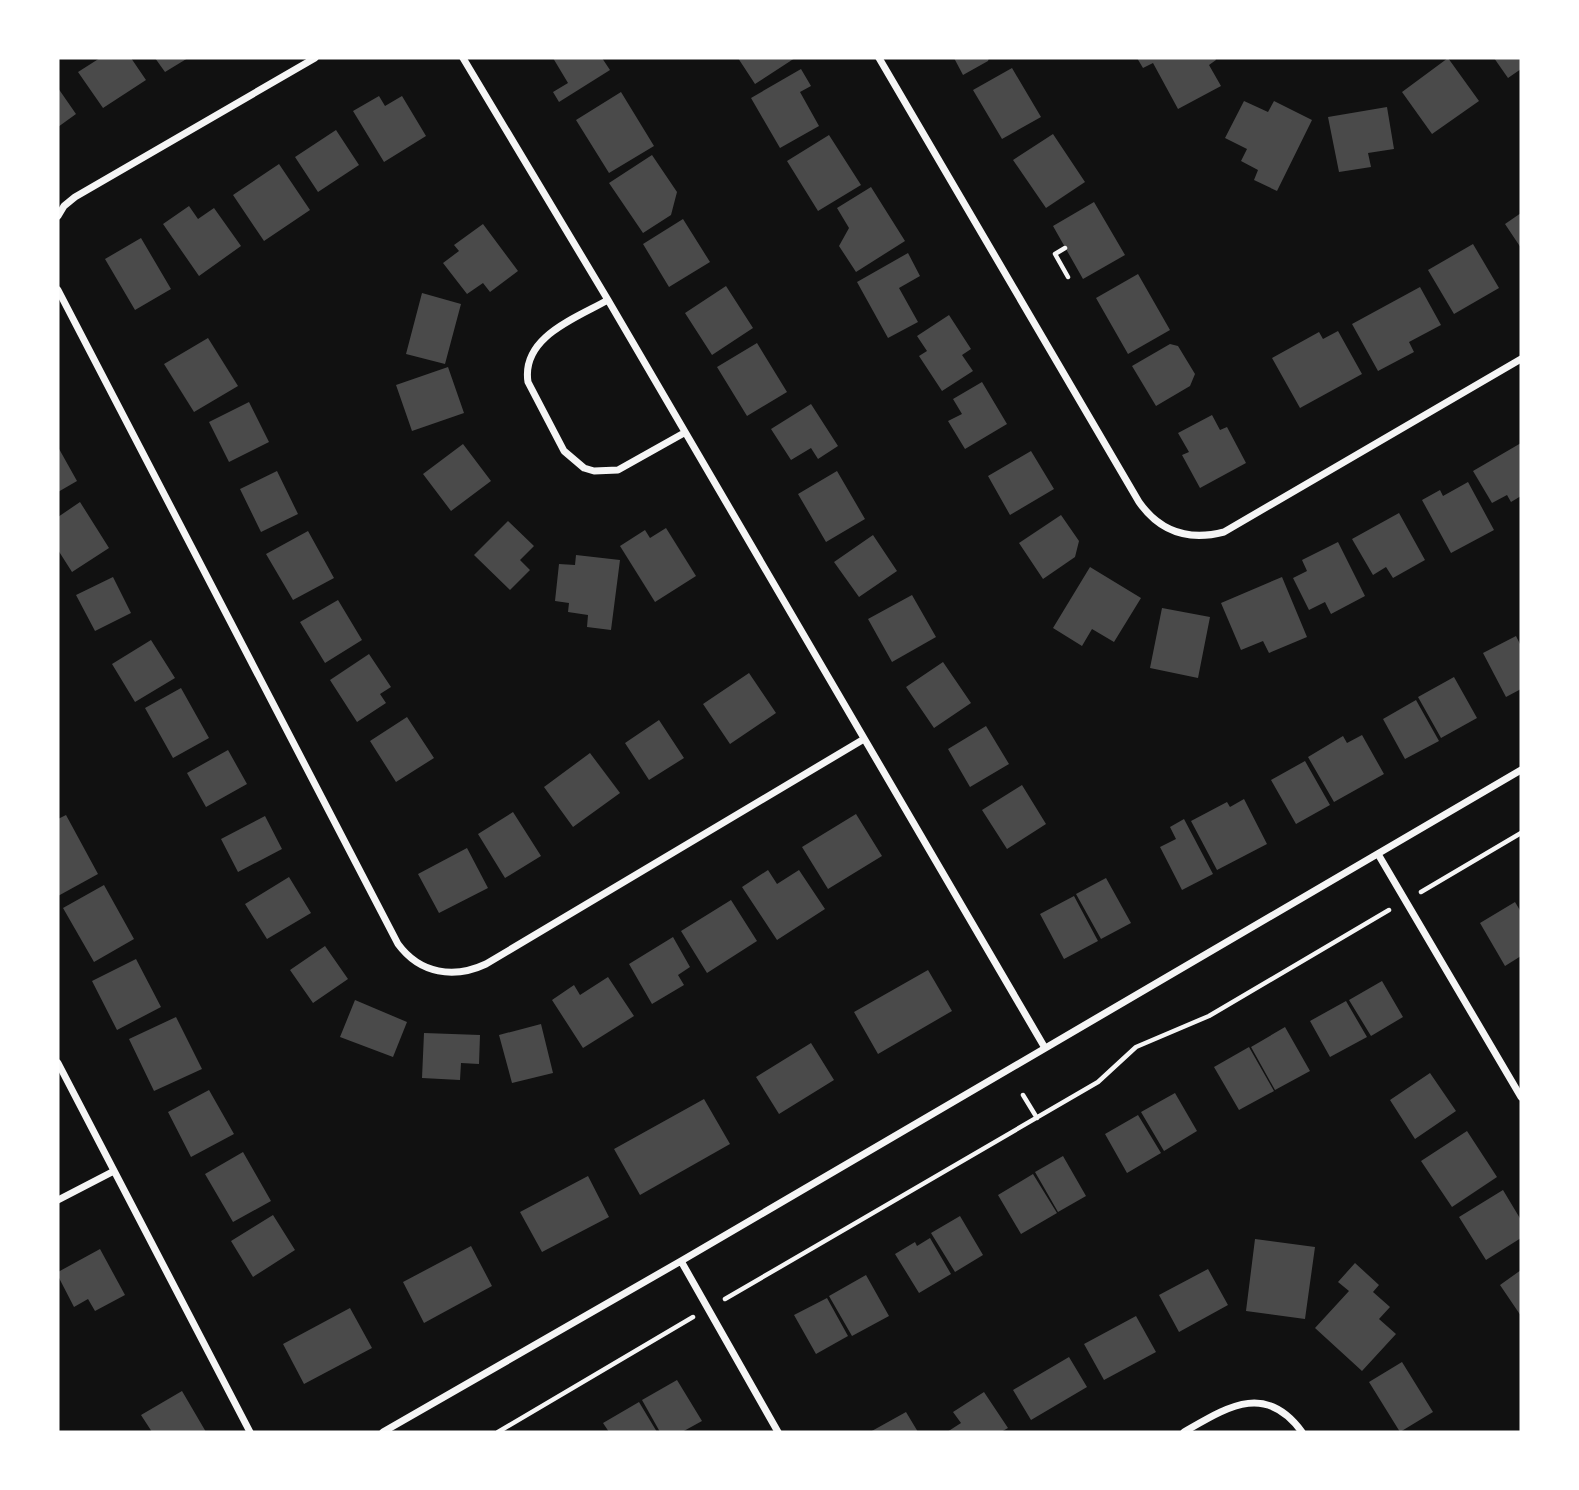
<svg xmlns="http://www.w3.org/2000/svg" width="1579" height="1490" font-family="Ubuntu,sans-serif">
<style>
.building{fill:#4a4a4a}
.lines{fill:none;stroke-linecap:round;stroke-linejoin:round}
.path{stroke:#f5f5f5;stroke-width:4.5}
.minor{stroke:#f5f5f5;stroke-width:7}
</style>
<rect width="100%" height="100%" fill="#111"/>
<!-- building -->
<path class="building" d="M100,58H131L146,80L103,108L78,72Z
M155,58H188L165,72Z
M553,58H602L610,70L559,102L553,92L568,83Z
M738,58H795L755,84Z
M954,58H989L988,61L963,75Z
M1137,58H1215L1216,60L1209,65L1221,86L1178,109L1153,63L1143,68Z
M1448,58L1479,101L1432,134L1402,92Z
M1494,58H1521V69L1508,78Z
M1012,68L1041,117L1002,139L973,90Z
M801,69L811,86L800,92L819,126L780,148L751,98Z
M58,88L76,114L58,127Z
M621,92L654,146L609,173L576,120Z
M379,96L385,106L402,96L426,136L384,162L353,111Z
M1244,101L1268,112L1274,101L1312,120L1277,191L1254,180L1258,170L1241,161L1247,149L1225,138Z
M1387,107L1394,149L1368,153L1371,167L1339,172L1328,117Z
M336,130L359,165L318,192L295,157Z
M1053,134L1085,182L1046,208L1013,160Z
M829,135L861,185L818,211L787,161Z
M652,155L677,192L671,215L643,233L609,183Z
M279,164L310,210L264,241L233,195Z
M871,187L905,241L856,272L839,246L849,228L837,208Z
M1094,202L1125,255L1083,279L1053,226Z
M189,206L198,219L214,208L241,246L199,276L163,224Z
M1521,213V248L1505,224Z
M683,219L710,262L669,287L643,244Z
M483,224L518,271L490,292L483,283L467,294L443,263L459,251L454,245Z
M141,238L171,289L135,310L105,259Z
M1473,244L1499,288L1454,314L1428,270Z
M908,253L920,276L899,288L918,322L888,338L857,282Z
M1138,274L1170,330L1128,354L1096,298Z
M726,286L753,328L712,355L685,313Z
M1420,287L1441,325L1409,342L1414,352L1378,371L1352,324Z
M422,293L461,304L445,364L406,354Z
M949,315L971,349L962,355L973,371L942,391L919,356L927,351L917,336Z
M1338,331L1362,374L1300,408L1272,358L1319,332L1323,339Z
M208,338L238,386L194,412L164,364Z
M757,343L787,392L747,416L717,367Z
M1170,344L1178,346L1195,374L1190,386L1156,406L1132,366Z
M448,367L464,413L412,431L396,385Z
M982,382L1007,424L965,449L948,421L962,414L953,399Z
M249,402L269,442L229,462L209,422Z
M811,404L838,446L818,459L811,448L791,460L771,429Z
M1212,415L1220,430L1227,427L1246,463L1200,488L1182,455L1189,452L1178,433Z
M1521,443V496L1511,502L1507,495L1492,503L1473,471Z
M463,444L491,481L451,511L423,474Z
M58,447L77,481L58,492Z
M1031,451L1054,489L1010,515L988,476Z
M277,471L298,514L261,532L240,489Z
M837,471L865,519L826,542L798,494Z
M1468,482L1494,530L1451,553L1422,500L1440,490L1443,496Z
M80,502L109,548L72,572L58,550V517Z
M1399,513L1425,560L1393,578L1386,567L1373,575L1352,539Z
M1061,515L1079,541L1075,557L1043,579L1019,543Z
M508,521L534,546L520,560L530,570L510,590L474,555Z
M666,528L696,576L655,602L620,546L645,530L650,538Z
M308,531L334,578L293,600L266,554Z
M873,535L897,571L859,597L834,562Z
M1338,542L1365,596L1331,614L1325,602L1309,610L1293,578L1307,571L1302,560Z
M576,555L620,560L611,630L587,627L588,615L568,612L569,603L555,601L559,564L575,565Z
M1090,567L1141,598L1114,642L1092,629L1082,646L1053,628Z
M113,577L131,613L95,631L76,595Z
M1282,577L1307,637L1269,653L1263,641L1241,650L1221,603Z
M912,595L936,637L892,662L868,619Z
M338,600L362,640L325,663L300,622Z
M1162,608L1210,617L1198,678L1150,668Z
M1516,636L1521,646V689L1506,697L1483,653Z
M151,640L175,678L135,702L112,664Z
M369,654L391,687L380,694L386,703L357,722L330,680Z
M943,662L971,703L934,728L906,687Z
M749,673L776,713L730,744L703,704Z
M1454,677L1477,718L1441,738L1418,697Z
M181,688L209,738L173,758L145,708Z
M1416,700L1439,741L1405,759L1383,719Z
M407,717L434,758L396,782L370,741Z
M659,720L684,758L649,780L625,743Z
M986,726L1009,764L970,787L948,749Z
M1362,735L1384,774L1334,802L1308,757L1343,736L1347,743Z
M228,750L247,784L206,807L187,773Z
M590,753L620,793L573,827L544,787Z
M1305,761L1330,805L1296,824L1271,780Z
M1022,785L1046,824L1007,849L982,810Z
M1244,799L1267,844L1217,870L1191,821L1227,802L1230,807Z
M513,812L541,856L505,878L478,834Z
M856,814L882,856L828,889L802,847Z
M66,815L98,874L58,896V819Z
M265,816L282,849L238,872L221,839Z
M1184,819L1213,874L1182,890L1160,847L1176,839L1170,827Z
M467,848L488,888L439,913L418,874Z
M768,870L777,884L799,870L825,909L777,940L742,887Z
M289,877L311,913L267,939L245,904Z
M1106,878L1131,923L1101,939L1076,894Z
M104,885L134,939L94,962L63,908Z
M1074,896L1098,941L1064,959L1040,914Z
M731,900L757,941L707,973L681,931Z
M1515,902L1521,912V956L1505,966L1480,923Z
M673,937L690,967L678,975L684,985L652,1004L629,964Z
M325,946L348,979L313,1003L290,970Z
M136,959L161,1007L117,1030L92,981Z
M928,970L952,1011L878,1054L854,1012Z
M608,977L634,1016L583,1048L552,1000L574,985L580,995Z
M1382,981L1403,1017L1371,1036L1349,1000Z
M355,1000L407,1022L393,1057L340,1037Z
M1346,1001L1367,1037L1330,1057L1310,1021Z
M176,1017L202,1069L154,1091L129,1039Z
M541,1024L553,1073L512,1083L499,1035Z
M1285,1027L1310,1071L1275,1090L1251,1047Z
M424,1033L480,1035L479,1064L461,1063L460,1080L422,1078Z
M811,1043L834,1080L779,1114L756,1077Z
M1249,1047L1274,1091L1239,1110L1214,1067Z
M1430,1073L1456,1111L1415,1139L1390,1100Z
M209,1090L234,1134L191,1157L168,1112Z
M1175,1093L1197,1131L1164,1151L1141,1112Z
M704,1099L730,1144L640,1195L614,1149Z
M1138,1115L1161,1153L1127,1173L1105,1134Z
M1467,1131L1497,1177L1452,1207L1421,1161Z
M243,1152L271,1201L233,1222L205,1174Z
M1063,1156L1086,1196L1058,1212L1035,1172Z
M1033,1174L1057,1213L1021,1234L998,1195Z
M588,1176L609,1217L542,1252L520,1212Z
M1503,1190L1521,1220V1238L1486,1260L1459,1217Z
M273,1215L295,1250L253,1277L231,1241Z
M960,1216L983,1255L955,1272L931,1233Z
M930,1238L951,1274L919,1293L895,1254L915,1242L917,1246Z
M1255,1239L1315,1247L1305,1319L1246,1311Z
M471,1246L492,1286L424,1323L403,1282Z
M100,1249L125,1295L95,1311L88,1299L74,1307L58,1276V1272Z
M1355,1263L1379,1285L1373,1292L1390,1307L1379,1319L1396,1334L1362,1371L1315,1328L1349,1291L1338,1282Z
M1208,1269L1228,1305L1179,1332L1159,1295Z
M1521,1270V1316L1500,1285Z
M866,1275L889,1316L852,1336L829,1296Z
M827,1298L848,1336L816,1354L794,1315Z
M350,1308L372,1348L304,1384L283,1344Z
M1136,1316L1156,1352L1104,1380L1084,1344Z
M1069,1357L1087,1387L1031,1420L1013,1390Z
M1402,1362L1433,1412L1400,1432L1369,1382Z
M677,1380L702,1421L682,1432H660L642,1400Z
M182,1391L206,1432H152L141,1415Z
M984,1392L1008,1428L1001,1432H947L961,1423L953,1412Z
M639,1402L657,1432H609L603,1423Z
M906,1412L918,1432H870Z"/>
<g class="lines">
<!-- path -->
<path class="path" d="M1065,248L1055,254L1068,277
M1421,892L1521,833
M1023,1095L1037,1118
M725,1299L1098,1082L1136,1047L1209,1016L1389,910
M498,1432L693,1317"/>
<!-- minor -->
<path class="minor" d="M463,58L608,300L1045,1048
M879,58L1139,502C1160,532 1189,541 1224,532L1521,359
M58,216L64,206L75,197L315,58
M58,290L398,944C420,974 454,979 486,964L864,739
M608,300C576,318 521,337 528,382L564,451L584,468L594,471L618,470L684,433
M1378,854L1521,1097
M58,1063L250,1432
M58,1200L114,1171
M681,1261L778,1432
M383,1432L681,1261L1521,770
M1184,1432C1226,1408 1265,1381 1302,1432"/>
</g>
<!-- border -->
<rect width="1579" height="1490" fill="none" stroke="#ffffff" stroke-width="119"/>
</svg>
